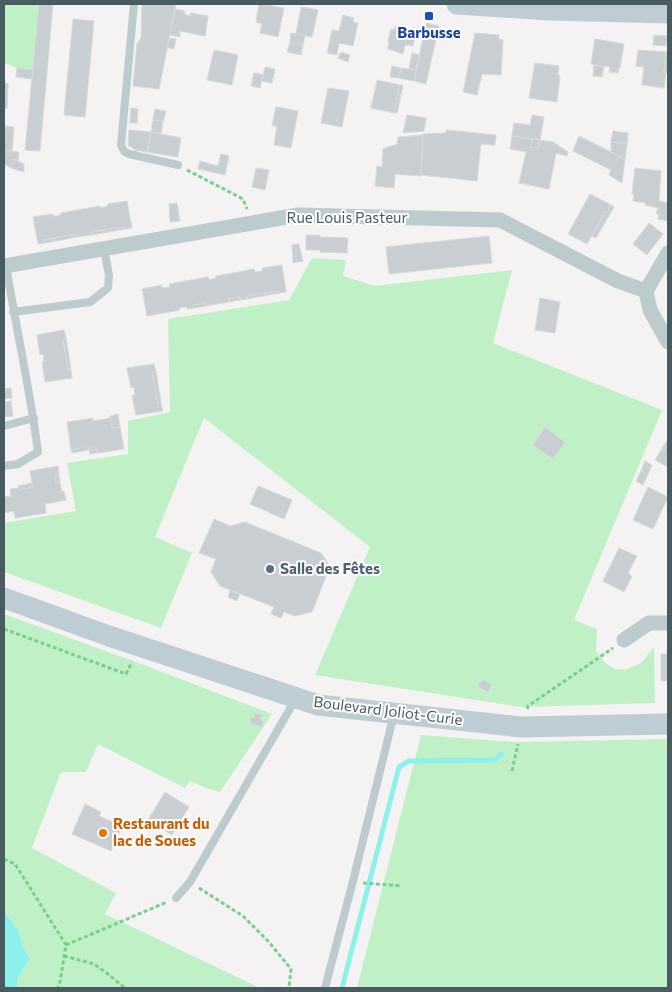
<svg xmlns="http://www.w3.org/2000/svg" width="672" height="992" font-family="Commissioner,sans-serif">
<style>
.green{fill:#c0f1c6}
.water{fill:#8cf0eb}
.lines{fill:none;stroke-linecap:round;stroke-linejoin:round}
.stream{stroke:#8cf0eb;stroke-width:5}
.building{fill:#c8ced1;stroke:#d5dadd}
.path{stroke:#76d18d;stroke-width:3;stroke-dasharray:4 2.5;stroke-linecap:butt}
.lane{stroke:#bccbce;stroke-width:8}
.street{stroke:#bccbce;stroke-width:15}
.secondary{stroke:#bdcdd3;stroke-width:21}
.transit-dot{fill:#1a4fb4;stroke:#fff;stroke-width:2}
.service-dot{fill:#5c6f8a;stroke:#fff;stroke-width:2}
.food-dot{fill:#e8710a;stroke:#fff;stroke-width:2}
.labels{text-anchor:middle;stroke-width:4;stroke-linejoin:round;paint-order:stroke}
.transit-label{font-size:15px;font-weight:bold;fill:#164399;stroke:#fff}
.street-label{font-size:15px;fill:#485b60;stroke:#fff}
.service-label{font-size:15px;font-weight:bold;fill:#4e5e75;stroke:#fff;text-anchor:start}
.food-label{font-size:15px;font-weight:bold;fill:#c56008;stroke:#fff;text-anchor:start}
</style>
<rect width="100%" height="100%" fill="#f4f2f2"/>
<!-- green -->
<path class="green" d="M4,4H39L33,70L17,68L8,64H4Z
M312,258L346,260L343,276L375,286L512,270L493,343L662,410L574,620L597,629L596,651L605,663L615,669L625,670L641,663L654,647L655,703L521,707L315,675L370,547L204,418L155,537L192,553L161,628L4,572V523L76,511L67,463L128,454V421L170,412L168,319L289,300Z
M4,614L136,662L272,714L220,792L206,788L190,781L185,788L98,744L86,772H61L32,848L116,893L105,914L260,988H17L18,977L30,959L24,949L18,930L4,912Z
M421,735L514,742L668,739V988H357Z"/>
<!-- water -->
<path class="water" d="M4,912L18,930L24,949L30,959L18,977L17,988H4Z"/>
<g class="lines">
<!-- stream -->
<path class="stream" d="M342,988L399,767L409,761L495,760L501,754"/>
</g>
<!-- building -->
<path class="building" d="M39,4H53L40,151L25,150Z
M142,4H176L159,89L133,86L137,43H138L141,38Z
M259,4L284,8L278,37L260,33L262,24L256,22Z
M301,7L318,10L312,37L296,34Z
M175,9L185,11L184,14L190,16L191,13L208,16L205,36L180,31V37L170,35Z
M343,15L354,18L353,22L358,23L353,46L339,43L337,55L327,53L332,30L339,31Z
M73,19L94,21L85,117L64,115Z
M426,23L439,26L426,84L414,81Z
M395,26L416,31L413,46L405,45L403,54L388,49L389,41H388L391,29H395Z
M291,33L305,35L303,45L290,42Z
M475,33L499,35V39L503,40L501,75L482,74L477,95L463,92Z
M654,35L668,36L666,46L653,45Z
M169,38L176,39L174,49L167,47Z
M595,39L624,44L620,68H619L618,73L609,72L610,67L591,64Z
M290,42L303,45L301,55L287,52Z
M214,50L238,55L232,85L207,80Z
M638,50L666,52L664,72H666L664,88L642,85L644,67L636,66Z
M341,52L350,55L348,62L338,58Z
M666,52L668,53V72H664Z
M412,53L419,55L416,70L409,69Z
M535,63L559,66L558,75L560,76L557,102L529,98Z
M594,65L604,66L602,77L593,76Z
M392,66L401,68L399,78L390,77Z
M265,67L275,69L272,83L262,81Z
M17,68L33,70L32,79L16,77Z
M401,68L416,70L414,81L399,78Z
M254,73L263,75L260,88L251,86Z
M377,80L400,85L394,113L371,108Z
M4,83L8,84L7,109L4,108Z
M400,85H403L397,113H394Z
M328,88L349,91L342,127L321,123Z
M276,107L298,111L291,148L274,145L277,126H272Z
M131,108L138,109L137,123H130Z
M155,109L166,111L163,122L153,120Z
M407,115L426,118L424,131L403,133Z
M532,115L544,117L540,140L512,136L514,123L530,125Z
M153,120L163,122L161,134L151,132Z
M4,126L14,127L12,152L4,151Z
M129,130L151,132L147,152L135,150L128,145Z
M446,130L496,135L495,145L481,144L477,181L421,175L423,134L446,133Z
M613,131L628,133L627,144L611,142Z
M151,132L181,138L178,157L147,152Z
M423,135L421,176L395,174L394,188L375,186L377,166L382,167L383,149L397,144L398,137Z
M512,136L532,139L531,147L538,148L540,140L553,142L568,152L567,156L556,153L549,189L519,183L526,152L510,149Z
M579,136L625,159L622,183L609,175L611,170L573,151Z
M532,139L540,140L538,148L531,147Z
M611,142L627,144L625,159L611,152Z
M5,151L19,152L18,161L13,159L11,168L4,164Z
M221,154L229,156L225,175L198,169L200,161L218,166Z
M13,159L24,164V172L11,168Z
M256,168L269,170L265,190L252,187Z
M635,168L661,171L659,201L668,203V221L658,219L659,214H656L658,208L645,205L646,203L633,201L634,194H632Z
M590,194L611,205L607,213L605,212L587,244L568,234Z
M127,201L132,228L125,229L124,227L91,232L92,235L77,237L76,234L44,240L45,243L38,244L33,217L53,214V216H58L61,214V213L100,206V208L108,206L107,204Z
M177,203L180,221L170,222L169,204Z
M611,205L614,207L596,238L592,236L605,212L607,213Z
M649,223L663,234L647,255L633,244Z
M124,227L125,229L92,235L91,232Z
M76,234L77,237L45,243L44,240Z
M306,235H320V237L348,238L347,253L320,252V250H306Z
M489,236L492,263L389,274L386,247Z
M299,244L303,261L293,263L292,245Z
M282,265L286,292L279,293L278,291L247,296V299L240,300V297L228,299L229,302L206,306L205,303L193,305L194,308L187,309V307L179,308L180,310L147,316L142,289L162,285V288L170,287L169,284L208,277L209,280L216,278V276L254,269L255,272L263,271L262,268Z
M278,291L279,293L247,299V296Z
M240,297V300L229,302L228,299Z
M540,298L560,302L555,333L535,330Z
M205,303L206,306L194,308L193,305Z
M64,330L66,338L63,339L68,370H71L72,378L45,382L42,362H44L43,354L40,355L37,335Z
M66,338L71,370H68L63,339Z
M154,364L156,371L152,372L158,404L161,403L163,411L136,415L132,395H135L134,387L131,388L127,368Z
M156,371L161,403L158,404L152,372Z
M11,388L12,398L4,399V389Z
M11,401L13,416L4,417V402Z
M118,414L120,427L112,428L110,416Z
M93,418V421L111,418L112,428L120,427L124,449L98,453L97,449L89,450V446L80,447V448L71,450L67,422Z
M545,427L565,442L553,459L533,445Z
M667,441L668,442V444L664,451L661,450Z
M668,444V467L655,460L661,450L664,451Z
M89,446V450L72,453L71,450L80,448V447Z
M97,449L98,453L90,454L89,450Z
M645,461L652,465L648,474L641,471Z
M58,466L59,475L55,476L56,483H60L62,492L64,491L66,500L45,504L46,513L15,518L14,511L4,513V497L11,496L10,489L18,488L19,490L33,487L30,471Z
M641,471L648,474L643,485L636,481Z
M59,475L60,483H56L55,476Z
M32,483L33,487L19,490L18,486Z
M258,486L292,500L284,519L250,504Z
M648,487L668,497L653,529L633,520Z
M214,519L230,526L245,522L321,553L330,566L312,612L295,616L284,612L281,618L271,614L274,607L220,586L211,572L216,559L199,553Z
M619,548L637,556L628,573L632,576L624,592L603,581Z
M230,590L240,594L237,601L228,597Z
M661,654H668V681H661Z
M483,680L492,684L488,692L480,688V687L478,686L480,682L481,683Z
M255,713L262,715L260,719L263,720L262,727L250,724L251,717L254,718Z
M165,792L189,807L172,835L148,820Z
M85,804L101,812L99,816L122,826L111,851L72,834Z"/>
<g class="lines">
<!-- path -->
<path class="path" d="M187,170L243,199L247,209
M4,629L126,674L132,662
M527,709L528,706L613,648
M512,771L518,744
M4,859L15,864L66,945L60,982L58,988
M363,883L402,886
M199,888L243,916L268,941L291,969L289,988
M66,945L167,902
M64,956L94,964L108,974L125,988"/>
<!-- lane -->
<path class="lane" d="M134,4L121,145L124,151L129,154L178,165
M13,312L90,302L108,288L109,275L104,249
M4,426L34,418
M4,466L18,464L38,452C30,389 16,328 6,265
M176,898L190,882L295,700
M325,988L353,881L394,714"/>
<!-- street -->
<path class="street" d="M668,253L646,291L650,310L668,342
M4,266L298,215L500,220L618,281L646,291
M624,640L649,623H668"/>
<!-- secondary -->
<path class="secondary" d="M457,4L550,10L668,13
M4,598L109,636L318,705L521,727L668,724"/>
</g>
<!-- markers -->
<rect class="transit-dot" x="424" y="11" width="10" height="10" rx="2.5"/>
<circle class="service-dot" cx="270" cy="569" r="5"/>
<circle class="food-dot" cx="103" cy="833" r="5"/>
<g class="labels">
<!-- transit labels -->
<g class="transit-label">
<text x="429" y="38">Barbusse</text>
</g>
<!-- street labels -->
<g class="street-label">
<text x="347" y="223">Rue Louis Pasteur</text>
<text transform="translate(388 711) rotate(7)" y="5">Boulevard Joliot-Curie</text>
</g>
<!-- service labels -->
<g class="service-label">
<text x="280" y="574">Salle des Fêtes</text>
</g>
<!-- food labels -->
<g class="food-label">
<text x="113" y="829">Restaurant du<tspan x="113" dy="17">lac de Soues</tspan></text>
</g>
</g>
<!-- border -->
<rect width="672" height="992" fill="none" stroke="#485b60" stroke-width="10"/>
</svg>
